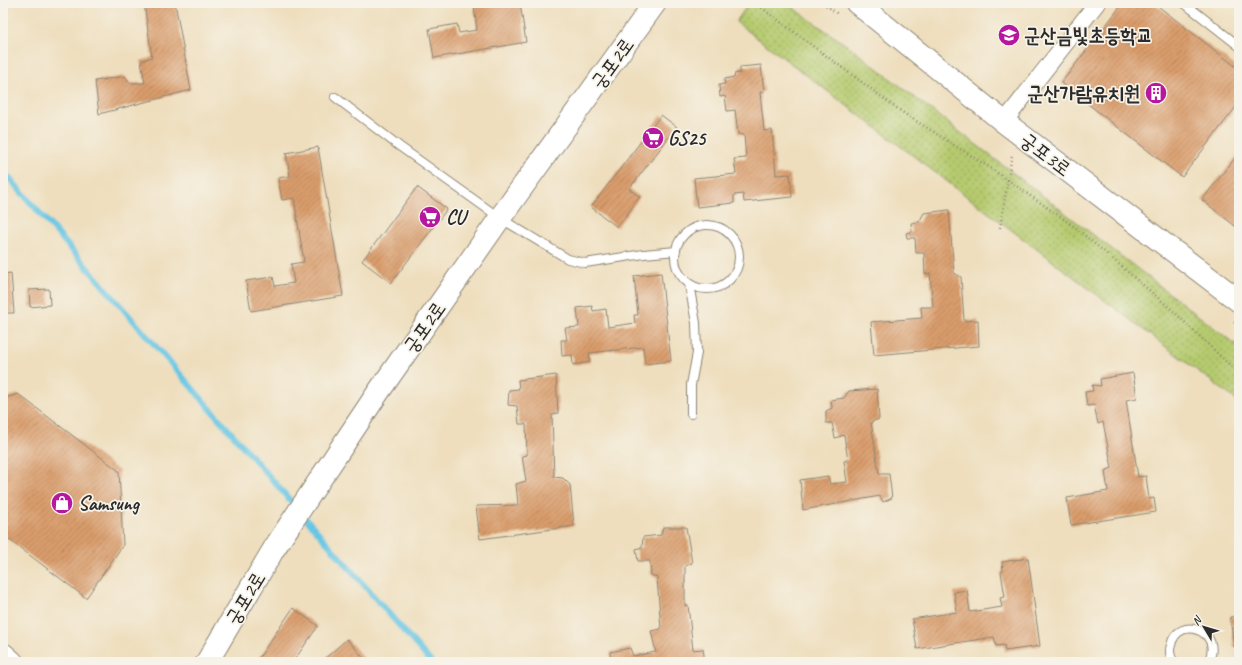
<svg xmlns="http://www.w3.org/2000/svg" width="1242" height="665" font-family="Caveat,'Poor Story',sans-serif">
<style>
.grass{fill:url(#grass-dots);stroke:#707a4c}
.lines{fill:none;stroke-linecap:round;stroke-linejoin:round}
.stream{stroke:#66c6e4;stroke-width:6}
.building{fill:url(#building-hatch)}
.lane-casing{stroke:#8c8474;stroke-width:10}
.street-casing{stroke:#8c8474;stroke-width:18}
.secondary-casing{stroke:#8c8474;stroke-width:24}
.path{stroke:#8c8474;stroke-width:2.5;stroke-dasharray:1 3;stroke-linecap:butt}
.lane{stroke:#fff;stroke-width:8}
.street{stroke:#fff;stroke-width:16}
.secondary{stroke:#fff;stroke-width:22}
.labels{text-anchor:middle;stroke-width:3.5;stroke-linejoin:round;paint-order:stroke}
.poi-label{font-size:20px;font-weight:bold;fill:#2b2b2b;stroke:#f7f3e8;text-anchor:start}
.street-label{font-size:20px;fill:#2b2b2b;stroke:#f7f3e8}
</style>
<defs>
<pattern id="grass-dots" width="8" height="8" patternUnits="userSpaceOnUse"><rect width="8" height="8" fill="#b5ca6e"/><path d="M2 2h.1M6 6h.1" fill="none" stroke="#93a45b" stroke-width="1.8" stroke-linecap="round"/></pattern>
<pattern id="building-hatch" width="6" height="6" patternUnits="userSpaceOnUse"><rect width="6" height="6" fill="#da9d6c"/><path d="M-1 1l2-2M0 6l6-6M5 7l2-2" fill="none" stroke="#b18059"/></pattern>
</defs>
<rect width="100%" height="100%" fill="#f7f3e8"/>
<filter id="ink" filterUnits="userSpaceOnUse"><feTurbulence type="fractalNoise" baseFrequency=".025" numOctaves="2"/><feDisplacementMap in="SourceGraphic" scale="8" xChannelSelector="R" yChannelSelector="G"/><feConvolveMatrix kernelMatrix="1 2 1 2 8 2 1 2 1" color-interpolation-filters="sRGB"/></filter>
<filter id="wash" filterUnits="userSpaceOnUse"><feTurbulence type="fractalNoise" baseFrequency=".012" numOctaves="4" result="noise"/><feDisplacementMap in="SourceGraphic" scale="16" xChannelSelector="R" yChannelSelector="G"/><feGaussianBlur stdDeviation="0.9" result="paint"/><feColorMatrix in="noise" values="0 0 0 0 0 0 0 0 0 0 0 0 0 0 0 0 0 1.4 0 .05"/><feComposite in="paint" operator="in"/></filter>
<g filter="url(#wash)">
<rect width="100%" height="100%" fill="#eedebd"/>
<!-- grass -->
<path class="grass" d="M749,3H786L852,49L1239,347V402L736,22Z"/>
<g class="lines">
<!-- stream -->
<path class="stream" d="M3,171L296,507
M302,514L431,662"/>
</g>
<g id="blocks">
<!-- building -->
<path class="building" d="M144,3H175L191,90L99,114L95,81L125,76L130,83H145L141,61L152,57Z
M485,3H520L526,42L434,58L429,29L457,24L459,33L477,30L474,6L485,4Z
M1123,3H1154L1239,69V103L1182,177L1061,83Z
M761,65L764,92H760L764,131L772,130L776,175L790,174L792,197L744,202L743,194L734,195V203L697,207L694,178L736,174L734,159L746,158L744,135L738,134L735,110L727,111L725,96L720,97L719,85L725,84L724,79L735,77L734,74L740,73V67Z
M661,115L677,127L629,189L640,197L617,227L591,207Z
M318,147L343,296L251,311L246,281L273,277L275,286L294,283L291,264L304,262L294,198L282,200L278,178L290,176L286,153Z
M1239,153V229L1202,200Z
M417,187L447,209L391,283L362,261Z
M949,210L954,273L961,277L964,321L978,320L979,346L874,355L871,322L922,318L921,307H933L930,273L925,274L924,253H916L915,238H907L906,233L912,232L911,223L919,222L924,213Z
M11,273L14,313H3V274Z
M661,273L671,361L645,364L643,347L589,353L590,362L573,365L572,355L562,356L561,340H567L565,328L579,327L577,308L592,306L593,311L606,309L608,327L635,323L634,315H638L634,276Z
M49,289L50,305L30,307L29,290Z
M1133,373L1137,398L1126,400L1138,477L1146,476L1149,499L1154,498L1156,512L1071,525L1067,498L1108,491L1105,471L1112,468L1103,422L1098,424L1094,405L1087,406L1085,392L1093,391L1092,385L1101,386L1100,379Z
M556,375L558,413L552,415L554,477L563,478L570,485L574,526L480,539L476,506L518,505L516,484L526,481L522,456L527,455L526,424H519L517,406L508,405L509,390L519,389L518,380Z
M877,389L879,419L871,422L879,474H889L892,498L883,502L880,496L803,510L800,480L828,476L830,484L847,482L844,461L848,460L844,435L835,438L832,423H826V411L832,408L831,400L844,398L849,391Z
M18,394L119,471L123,545L86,598L3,535V399Z
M663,527H686L692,563L685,566V606L688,605L693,650L703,649L705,662H611L610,652L630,648L633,656L656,652L651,631L661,629L657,577L651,575L650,561H638L636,549L642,547L643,537L661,535Z
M1028,558L1040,646L1005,651L1004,645L996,646L994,637L917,649L912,619L957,612L954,592L967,590L970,612L1002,607L1000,598L1005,597L1001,572L1003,571L1002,562Z
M293,608L318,626L293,662H256Z
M1239,616V646L1234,647L1230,617Z
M347,639L367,662H321Z"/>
</g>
</g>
<g filter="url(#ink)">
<use href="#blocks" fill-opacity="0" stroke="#8c8474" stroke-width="1"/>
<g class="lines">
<!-- lane casing -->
<g class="lane-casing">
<path id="lane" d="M1184,3L1239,46
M335,97L399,146L500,218L568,259L585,263L644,254L676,251
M675 257a32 32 0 1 1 64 0a32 32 0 1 1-64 0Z
M689,284L696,323L697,353L691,385V414
M1174,662C1170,657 1169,651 1171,645C1178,614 1225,631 1208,662"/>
</g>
<!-- street casing -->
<g class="street-casing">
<path id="street" d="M1004,122L1097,3"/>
</g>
<!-- secondary casing -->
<g class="secondary-casing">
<path id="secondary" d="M857,3L1004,122L1239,301
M3,654L12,662
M207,662L275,547L377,394L500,218L655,3"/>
</g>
<!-- path -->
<path class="path" d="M755,3L902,112L992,169L1075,227L1170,308L1239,374
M823,3L839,15
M1000,228L1012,155
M1234,322L1239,326"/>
<!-- lane -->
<use href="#lane" class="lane"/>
<!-- street -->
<use href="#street" class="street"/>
<!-- secondary -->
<use href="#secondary" class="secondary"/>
</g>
</g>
<!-- icons -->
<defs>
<g id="school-disc" transform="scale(1.15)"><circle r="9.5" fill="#b5179e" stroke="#f7f3e8"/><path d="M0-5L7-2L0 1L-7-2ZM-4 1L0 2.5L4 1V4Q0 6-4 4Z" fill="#fff"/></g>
<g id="building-disc" transform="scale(1.15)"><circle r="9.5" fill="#b5179e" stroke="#f7f3e8"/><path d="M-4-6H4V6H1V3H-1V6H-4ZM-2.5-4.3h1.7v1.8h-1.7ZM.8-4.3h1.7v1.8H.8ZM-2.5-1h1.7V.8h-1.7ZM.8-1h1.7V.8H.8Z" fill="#fff"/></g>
<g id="supermarket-disc" transform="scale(1.15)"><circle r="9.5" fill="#b5179e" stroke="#f7f3e8"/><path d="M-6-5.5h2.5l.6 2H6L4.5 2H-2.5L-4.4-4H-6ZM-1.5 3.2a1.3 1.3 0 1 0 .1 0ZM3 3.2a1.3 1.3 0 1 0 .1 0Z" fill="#fff"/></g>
<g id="shop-disc" transform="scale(1.15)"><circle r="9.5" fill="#b5179e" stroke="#f7f3e8"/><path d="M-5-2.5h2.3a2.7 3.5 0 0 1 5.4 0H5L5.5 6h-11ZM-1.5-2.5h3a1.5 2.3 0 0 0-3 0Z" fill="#fff"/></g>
</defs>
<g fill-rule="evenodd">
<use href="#school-disc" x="1009" y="35"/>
<use href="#building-disc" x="1156" y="93"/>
<use href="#supermarket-disc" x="653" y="138"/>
<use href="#supermarket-disc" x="430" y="217"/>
<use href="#shop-disc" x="62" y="503"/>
</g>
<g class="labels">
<!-- poi labels -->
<g class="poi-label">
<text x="1024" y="42">군산금빛초등학교</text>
<text x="1140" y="100" text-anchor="end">군산가람유치원</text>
<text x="668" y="145">GS25</text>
<text x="446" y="224">CU</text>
<text x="78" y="510">Samsung</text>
</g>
<!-- street labels -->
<g class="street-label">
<text transform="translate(612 63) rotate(-54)" y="7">궁포2로</text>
<text transform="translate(1046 154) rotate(37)" y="7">궁포3로</text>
<text transform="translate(424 327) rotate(-55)" y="7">궁포2로</text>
<text transform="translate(245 598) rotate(-59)" y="7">궁포2로</text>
</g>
</g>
<!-- margin -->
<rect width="1242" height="665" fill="none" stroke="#f7f3e8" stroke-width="16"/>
<!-- north arrow -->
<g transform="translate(1204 627) rotate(308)" stroke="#f7f3e8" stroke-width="3" paint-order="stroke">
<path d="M0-3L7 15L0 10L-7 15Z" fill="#2b2b2b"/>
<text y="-6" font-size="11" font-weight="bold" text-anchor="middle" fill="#2b2b2b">N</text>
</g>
</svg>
